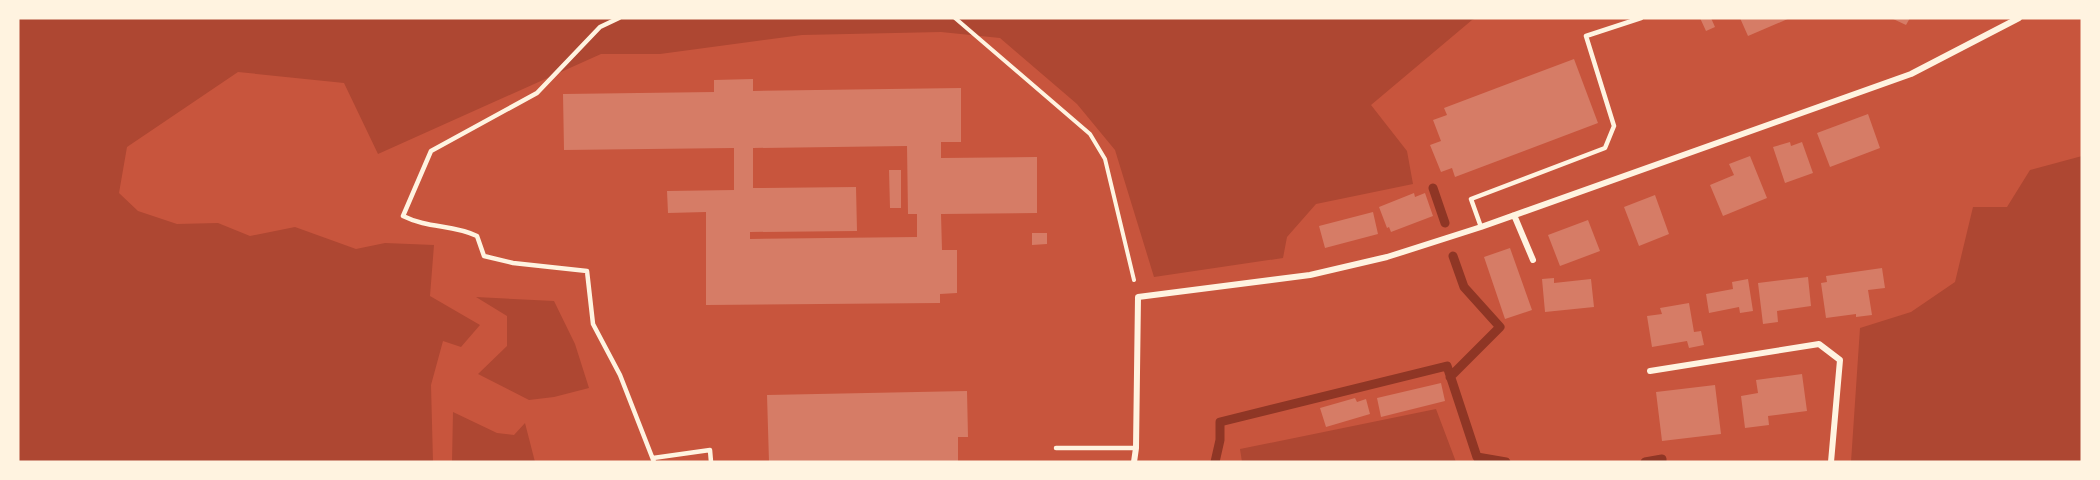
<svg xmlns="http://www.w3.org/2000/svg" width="2100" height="480" font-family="'Titillium Web',sans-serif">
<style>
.green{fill:#ae4732}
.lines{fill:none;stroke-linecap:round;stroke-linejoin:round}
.stream{stroke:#8f3625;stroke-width:9}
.building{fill:#d67c66;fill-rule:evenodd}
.path{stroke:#fff3e0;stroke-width:4}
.service{stroke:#fff3e0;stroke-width:4.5}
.minor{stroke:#fff3e0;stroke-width:6}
</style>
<rect width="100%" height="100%" fill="#c8553d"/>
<!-- green -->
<path class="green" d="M18,18H1477L1472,20L1371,105L1407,151L1413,184L1316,204L1287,237L1283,258L1154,277L1115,150L1077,104L1000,38L941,32L802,35L660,54H601L378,154L344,83L238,72L127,147L119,193L138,211L177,224L218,223L250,236L295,227L356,249L385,243L434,245L430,296L480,325L461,347L443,341L431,385L433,462H18Z
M2082,156V462H1851L1860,328L1911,312L1955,282L1973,207H2007L2030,170Z
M476,297L554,301L575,344L589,388L554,397L529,400L478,374L507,346V316Z
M1436,409L1456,462H1242L1240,449Z
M453,412L497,433L514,435L525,423L535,462H452Z"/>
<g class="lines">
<!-- stream -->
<path class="stream" d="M1433,188L1445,223
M1450,377L1500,327L1464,287L1453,256
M1215,462L1220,440V422L1447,366L1477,457L1506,462
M1645,462L1662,459V462"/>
</g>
<!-- building -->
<path class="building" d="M1700,18H1711L1715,27L1706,31Z
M1740,18H1790L1748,36Z
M1891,18H1910L1906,25Z
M1574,59L1598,123L1455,177L1452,168L1441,172L1430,145L1441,141L1433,120L1447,115L1444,108Z
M753,79V91L961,88V142H941V158L1037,157V213L941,214L942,250H957V293L940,294V303L706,305V212L668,213L667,191L734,190V148L564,150L563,94L714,92V80ZM907,146L908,214H917V237L750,239V232L857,231L856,187L753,188V148Z
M1868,114L1880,148L1830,167L1817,133Z
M1790,142L1791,146L1802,142L1813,173L1785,183L1773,147Z
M1750,156L1767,198L1723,216L1710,185L1734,175L1729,164Z
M889,170H901V208H890Z
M1414,193L1415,197L1425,193L1433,216L1391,232L1389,227L1387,228L1379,207Z
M1655,195L1669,234L1639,246L1624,207Z
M1373,212L1378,234L1325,248L1319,226Z
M1588,220L1600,251L1560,266L1548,235Z
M1032,233H1047V244L1032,245Z
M1510,248L1532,310L1505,319L1484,257Z
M1882,268L1885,288L1868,290L1872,315L1856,317V314L1826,318L1821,283L1827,282L1826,276Z
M1808,277L1811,306L1777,311L1778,322L1763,324L1758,283Z
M1554,278V283L1591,279L1594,307L1545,312L1542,279Z
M1748,279L1753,311L1740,313L1739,307L1709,313L1706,294L1733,289L1732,282Z
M1689,303L1694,332L1701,331L1704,345L1689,348L1687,341L1652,347L1647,316L1662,314L1660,308Z
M1802,374L1807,411L1768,416L1769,425L1745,428L1741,396L1758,393L1756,380Z
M1441,383L1445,401L1381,417L1377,398Z
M1715,385L1721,434L1662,441L1656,392Z
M967,391L968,437H958V462H769L767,395Z
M1355,398L1357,402L1366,399L1370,414L1326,427L1320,408Z"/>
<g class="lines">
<!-- path -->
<path class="path" d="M955,18L1090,134L1105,159L1134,280"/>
<!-- service -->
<path class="service" d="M619,18L600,27L537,93L431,151L403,216C429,229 452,224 477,236L484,256L513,263L587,271L593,324L620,375L654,462
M1481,227L1471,199L1605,148L1614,126L1586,36L1641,18
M1056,448H1136
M653,458L710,450L711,462"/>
<!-- minor -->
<path class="minor" d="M1514,215L1533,260
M1650,371L1819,344L1840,360L1831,462
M1134,462L1136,448L1138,297L1310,275L1387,257L1481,227L1911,74L2019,18"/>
</g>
<!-- border -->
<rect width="2100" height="480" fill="none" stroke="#fff3e0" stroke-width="39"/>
</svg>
